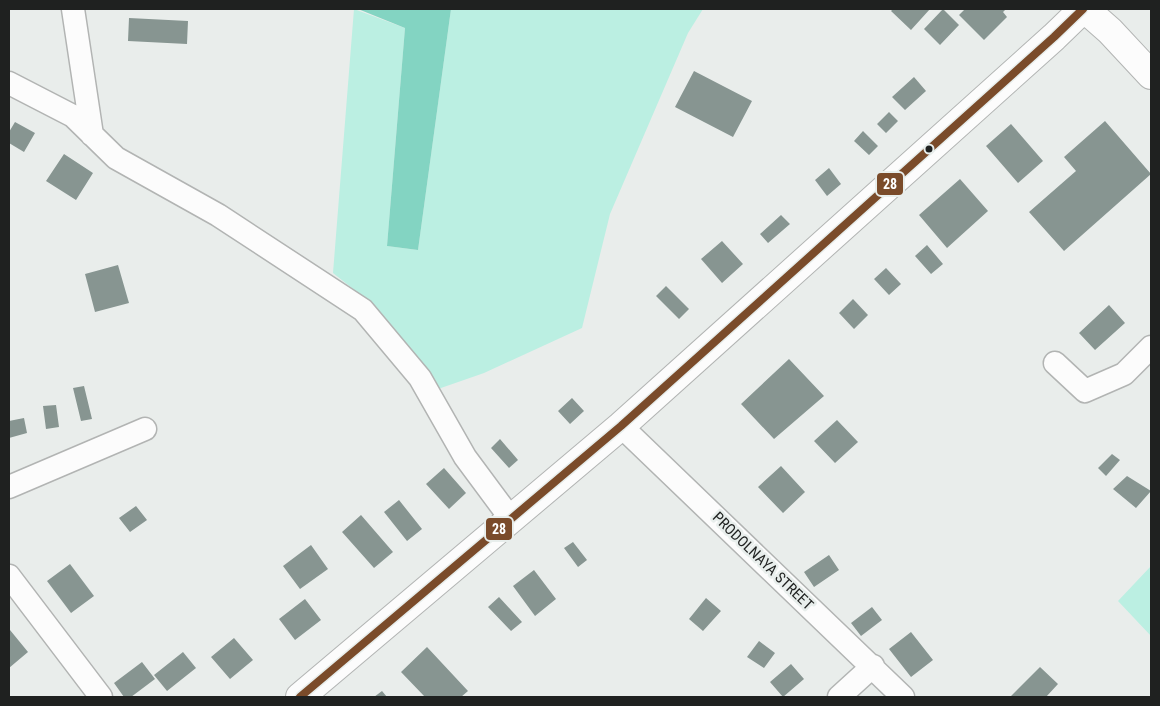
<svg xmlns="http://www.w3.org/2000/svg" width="1160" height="706" font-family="'Roboto Condensed',sans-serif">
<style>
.green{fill:#bbefe2}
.water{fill:#83d4c2}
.building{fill:#879591}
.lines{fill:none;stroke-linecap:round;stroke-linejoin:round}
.minor-casing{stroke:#b2b4b3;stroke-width:25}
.major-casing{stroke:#b2b4b3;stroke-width:30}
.minor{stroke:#fcfcfc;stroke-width:22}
.major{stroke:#fcfcfc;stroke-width:28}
.bus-1-casing{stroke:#e8eeec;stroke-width:11}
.bus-1{stroke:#7a4b2a;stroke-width:8}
.bus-dot{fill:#1f2120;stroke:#e8eeec;stroke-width:2}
.labels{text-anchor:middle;stroke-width:5;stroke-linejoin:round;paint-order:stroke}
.street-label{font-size:15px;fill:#1f2120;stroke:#e8eeec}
.line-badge{stroke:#e8eeec;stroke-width:2}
.badge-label{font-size:14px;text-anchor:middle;font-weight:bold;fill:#fff}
</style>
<rect width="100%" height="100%" fill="#e9edeb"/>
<!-- green -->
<path class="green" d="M354,9L405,28L387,246L418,250L451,9H703L688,33L610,214L582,328L484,373L438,389L367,300L333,273Z
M1151,566V636L1118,601Z"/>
<!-- water -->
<path class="water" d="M358,9H451L418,250L387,246L405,28Z"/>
<!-- building -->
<path class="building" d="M893,9H930L911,30L891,11Z
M943,9L959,25L940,45L924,29Z
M965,9H1006L1003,12L1007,17L984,40L959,15Z
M129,18L188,21L187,44L128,41Z
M694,71L752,101L733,137L675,107Z
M914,77L926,91L905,110L892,97Z
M889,112L898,121L886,133L877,124Z
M1105,121L1151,174L1064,251L1029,212L1076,171L1064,157Z
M15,122L35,133L24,152L9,143V132Z
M1011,124L1043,161L1018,183L986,146Z
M863,131L878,146L869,155L854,141Z
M64,154L93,173L76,200L46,181Z
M829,168L841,184L827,196L815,180Z
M960,179L988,211L947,248L919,215Z
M781,215L790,224L768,243L760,234Z
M722,241L743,264L722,283L701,259Z
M927,245L943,264L931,274L915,256Z
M118,265L129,303L95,312L85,274Z
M886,268L901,284L889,295L874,279Z
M666,286L689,309L679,319L656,296Z
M853,299L868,315L854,329L839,313Z
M1109,305L1125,323L1095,350L1079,333Z
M789,359L824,396L774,439L741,404Z
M84,386L92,419L81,421L73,388Z
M572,398L584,411L570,424L558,411Z
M56,405L59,427L46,429L43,406Z
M24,418L27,433L9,438V421Z
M837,420L858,442L835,463L814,441Z
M500,439L518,460L509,468L491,448Z
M1112,454L1120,460L1106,476L1098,468Z
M781,466L805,492L783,513L758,487Z
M444,468L466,493L449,509L426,484Z
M1127,476L1151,491L1136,508L1113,489Z
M399,500L422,529L407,541L384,512Z
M136,506L147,520L130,532L119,518Z
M361,515L393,552L374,568L342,532Z
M573,542L587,560L578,567L564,548Z
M311,545L328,569L300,589L283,566Z
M829,555L839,570L814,587L804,572Z
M70,564L94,596L71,613L47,581Z
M534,570L556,599L535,616L513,586Z
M499,597L522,622L511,631L488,607Z
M706,598L721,611L703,631L689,619Z
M305,599L321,620L295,640L279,619Z
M872,607L882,620L861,636L851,623Z
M10,630L28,652L9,668V632Z
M911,632L933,660L911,677L889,649Z
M234,638L253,660L230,679L211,657Z
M759,641L775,653L764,668L747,657Z
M427,647L468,691L461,697H425L401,672Z
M183,652L196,668L167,691L154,675Z
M142,662L155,679L131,697H124L114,683Z
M791,664L804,679L783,697L770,682Z
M1040,667L1058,684L1046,697H1013L1011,696Z
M382,691L387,697H374Z"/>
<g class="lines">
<!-- minor casing -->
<g class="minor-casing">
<path id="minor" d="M73,9L92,135
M9,83L73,116L116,158L218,215L363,310L420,378L465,457L511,519
M1055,363L1085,391L1124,374L1151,347
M621,426L903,697
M9,487L145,429
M9,576L101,697
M839,697L873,666"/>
</g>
<!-- major casing -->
<g class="major-casing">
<path id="major" d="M1085,9L1110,31L1151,75
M300,697L621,426L1054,37L1083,9"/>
</g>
<!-- minor -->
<use href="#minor" class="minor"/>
<!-- major -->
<use href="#major" class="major"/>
<!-- bus-1 casing -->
<g class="bus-1-casing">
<path id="bus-1" d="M300,697L621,426L1054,37L1083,9"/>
</g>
<!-- bus-1 -->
<use href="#bus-1" class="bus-1"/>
</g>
<!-- markers -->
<circle class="bus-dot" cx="929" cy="149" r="4.5"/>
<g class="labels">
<!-- street labels -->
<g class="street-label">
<text transform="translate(763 561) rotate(44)" y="5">PRODOLNAYA STREET</text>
</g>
</g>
<g class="line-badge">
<rect x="876" y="172" width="28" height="24" rx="5" fill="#7a4b2a"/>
<rect x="485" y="517" width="28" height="24" rx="5" fill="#7a4b2a"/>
</g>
<g class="badge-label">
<text x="890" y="189">28</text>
<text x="499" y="534">28</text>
</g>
<!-- border -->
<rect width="1160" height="706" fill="none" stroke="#1f2120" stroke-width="20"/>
</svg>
